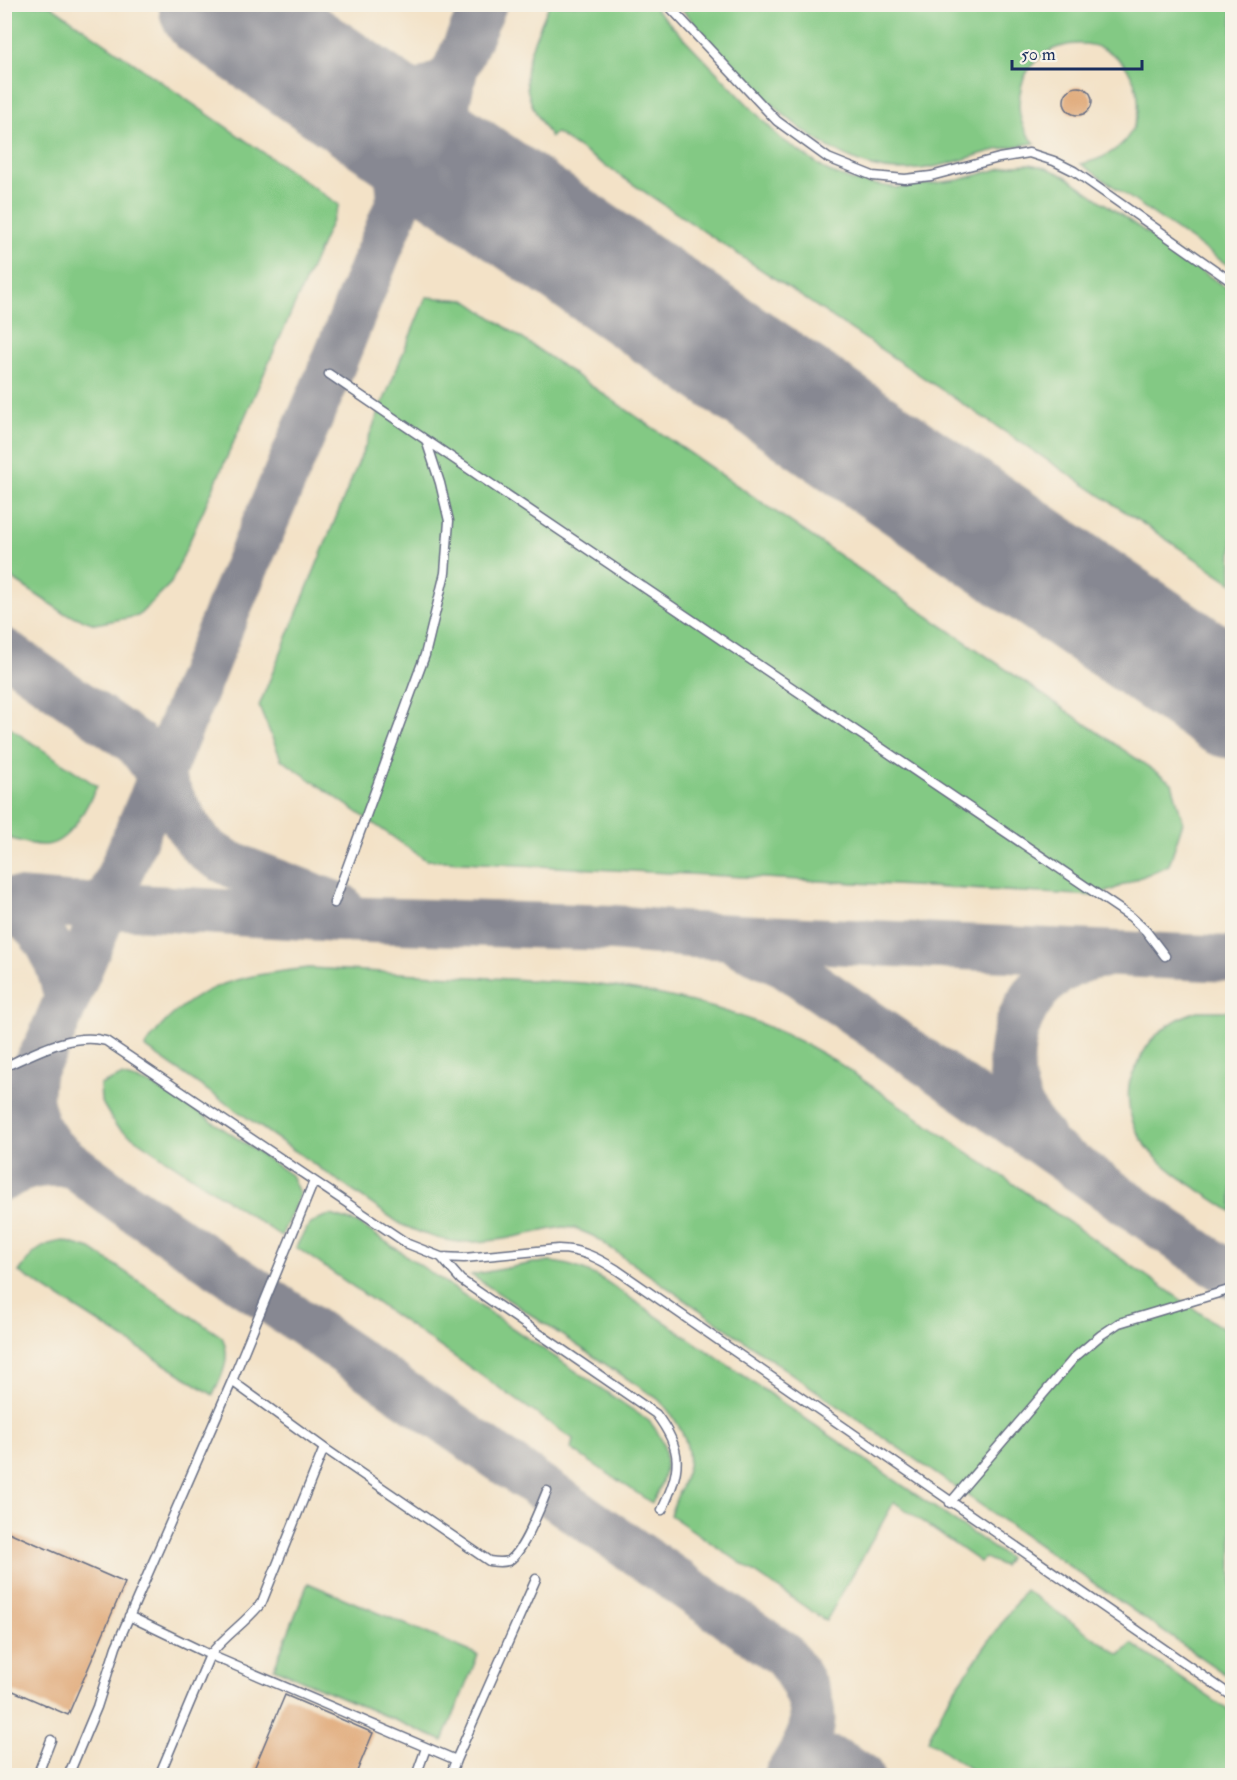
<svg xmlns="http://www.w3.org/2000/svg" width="1237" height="1780" font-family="'IM FELL Double Pica',serif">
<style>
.green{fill:#83c984;stroke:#4f7c71;stroke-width:1.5}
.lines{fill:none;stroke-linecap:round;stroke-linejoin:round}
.taxiway{stroke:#878892;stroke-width:46}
.runway{stroke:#878892;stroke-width:117}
.building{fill:#e0a978}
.lane-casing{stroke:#676e83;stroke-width:11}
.lane{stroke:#fff;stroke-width:8}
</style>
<rect width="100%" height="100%" fill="#f7f3e8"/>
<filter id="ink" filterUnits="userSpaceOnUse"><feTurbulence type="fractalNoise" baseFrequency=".0167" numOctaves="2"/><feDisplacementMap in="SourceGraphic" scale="12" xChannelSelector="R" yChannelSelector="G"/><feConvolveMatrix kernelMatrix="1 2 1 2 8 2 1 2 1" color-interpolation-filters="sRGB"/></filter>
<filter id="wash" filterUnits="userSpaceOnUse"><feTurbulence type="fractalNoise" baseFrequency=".008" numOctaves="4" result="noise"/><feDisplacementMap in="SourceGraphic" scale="24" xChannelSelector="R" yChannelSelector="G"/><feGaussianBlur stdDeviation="1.35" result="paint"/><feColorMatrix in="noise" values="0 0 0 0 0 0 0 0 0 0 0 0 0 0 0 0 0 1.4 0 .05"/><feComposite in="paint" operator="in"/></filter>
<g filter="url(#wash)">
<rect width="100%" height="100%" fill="#f3e2c7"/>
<!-- green -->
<path class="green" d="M4,5H50L339,205L171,583L138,616L95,624L64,613L5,574Z
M549,5H652L779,137L829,172L854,181L898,188L959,180L1013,165L1030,164L1047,168L1065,176L1232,292V583L556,133L551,137C511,82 526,60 549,5Z
M678,5H1232V268L1081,164C1178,144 1139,23 1059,47C1042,52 1027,67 1022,84C1016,106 1019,127 1035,143C1017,146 998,149 981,154C953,163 926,171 896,170C815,167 728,61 678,5Z
M426,297L466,300L1172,783L1183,822L1169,865L1098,896L426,860L281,759L259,706Z
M4,724L97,786C87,806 69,847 42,845C30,845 16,840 5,837Z
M309,968L584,983C655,991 728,1006 793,1038C807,1044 820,1053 834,1060L1232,1335V1679L593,1236L574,1228L563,1227C530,1233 494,1244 460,1242C440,1241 421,1233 402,1225L145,1047C188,984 238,976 309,968Z
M1197,1011H1232V1212C1187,1180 1121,1152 1129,1085C1130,1078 1135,1070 1138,1064C1148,1037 1171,1020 1197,1011Z
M121,1076L147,1083L178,1098L291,1175L300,1195L281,1236L116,1126L101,1101L100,1085Z
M331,1215L358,1223L649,1421C673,1448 669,1473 652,1503L571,1449L573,1439L296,1247C305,1229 310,1219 331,1215Z
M64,1241L91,1249L222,1337C232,1358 222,1376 213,1395L19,1272C31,1254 41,1243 64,1241Z
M551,1262C571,1264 586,1270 604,1280L1008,1558L1003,1566L985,1558L980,1562L894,1502L826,1621L670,1515C675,1500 684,1483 688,1466C692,1442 674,1415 658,1399L471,1275L533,1263Z
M308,1583L478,1655L443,1741L274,1668Z
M1025,1590L1120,1655L1132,1644L1232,1713V1775H979L928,1740L946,1702Z"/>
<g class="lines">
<!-- taxiway -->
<path class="taxiway" d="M337,86C382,100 414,103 454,75
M451,86C439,130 454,149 480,184
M363,103C387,135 397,157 400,198
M4,651L136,743C163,772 174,812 200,843C208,853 223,860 235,866L340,906
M4,900L66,905L135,907L339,919L614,928L691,935L1232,959
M4,904C46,926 58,956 67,999
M739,944L784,964L1232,1276
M32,1073L30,1100L36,1125L51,1148L71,1164L114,1196L266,1298L783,1654C799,1674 818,1703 811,1730C807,1746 796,1761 787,1776
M1042,1137C991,1087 1006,997 1070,965C1079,961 1090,956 1100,956
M4,1139L33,1070L46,1048L67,999L153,795L229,607L332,367L422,144L484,4
M4,1178C25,1164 47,1163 71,1164
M788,1776C816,1750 832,1755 861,1776"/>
<!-- runway -->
<path class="runway" d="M217,4L1232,700"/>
</g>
<g id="blocks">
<!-- building -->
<path class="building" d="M1064 101a14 14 0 1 1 28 0a14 14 0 1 1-28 0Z
M4,1530L125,1583L68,1715L4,1687Z
M285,1695L373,1733L355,1776H251Z"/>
</g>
</g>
<g filter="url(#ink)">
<use href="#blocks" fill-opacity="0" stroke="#676e83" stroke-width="1.5"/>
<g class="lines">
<!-- lane casing -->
<g class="lane-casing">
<path id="lane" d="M667,4L777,121L828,158L873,176L905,179L931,176L999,158L1029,153L1054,161L1074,171L1232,282
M329,374L426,440L440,483L449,521L445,573L425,655L334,903
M426,440L1131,917L1146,931L1165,956
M4,1067C35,1053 71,1032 106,1041L408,1244L441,1257L464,1258L558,1249C581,1249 598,1258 617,1270L1232,1696
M314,1181L232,1381L324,1448L489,1561C496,1562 501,1563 508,1561C523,1554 540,1507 547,1491
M441,1257L461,1280L656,1414C684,1451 681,1469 662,1510
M950,1503L1075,1357L1101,1335L1119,1323L1232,1289
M129,1616L210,1655L456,1760L536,1579
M37,1776L51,1740
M68,1776L97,1707L116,1647L232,1381
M159,1776L210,1655C225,1635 247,1622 262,1602L324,1448
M416,1776L426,1748
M450,1776L456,1760"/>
</g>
<!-- lane -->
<use href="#lane" class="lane"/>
</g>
</g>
<!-- margin -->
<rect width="1237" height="1780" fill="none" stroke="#f7f3e8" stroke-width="24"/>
<!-- scale -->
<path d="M1012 60v9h130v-9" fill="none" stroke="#1b2f5e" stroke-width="3"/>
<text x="1021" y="60" font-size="18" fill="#1b2f5e" stroke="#f7f3e8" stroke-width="4.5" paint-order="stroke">50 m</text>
</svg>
